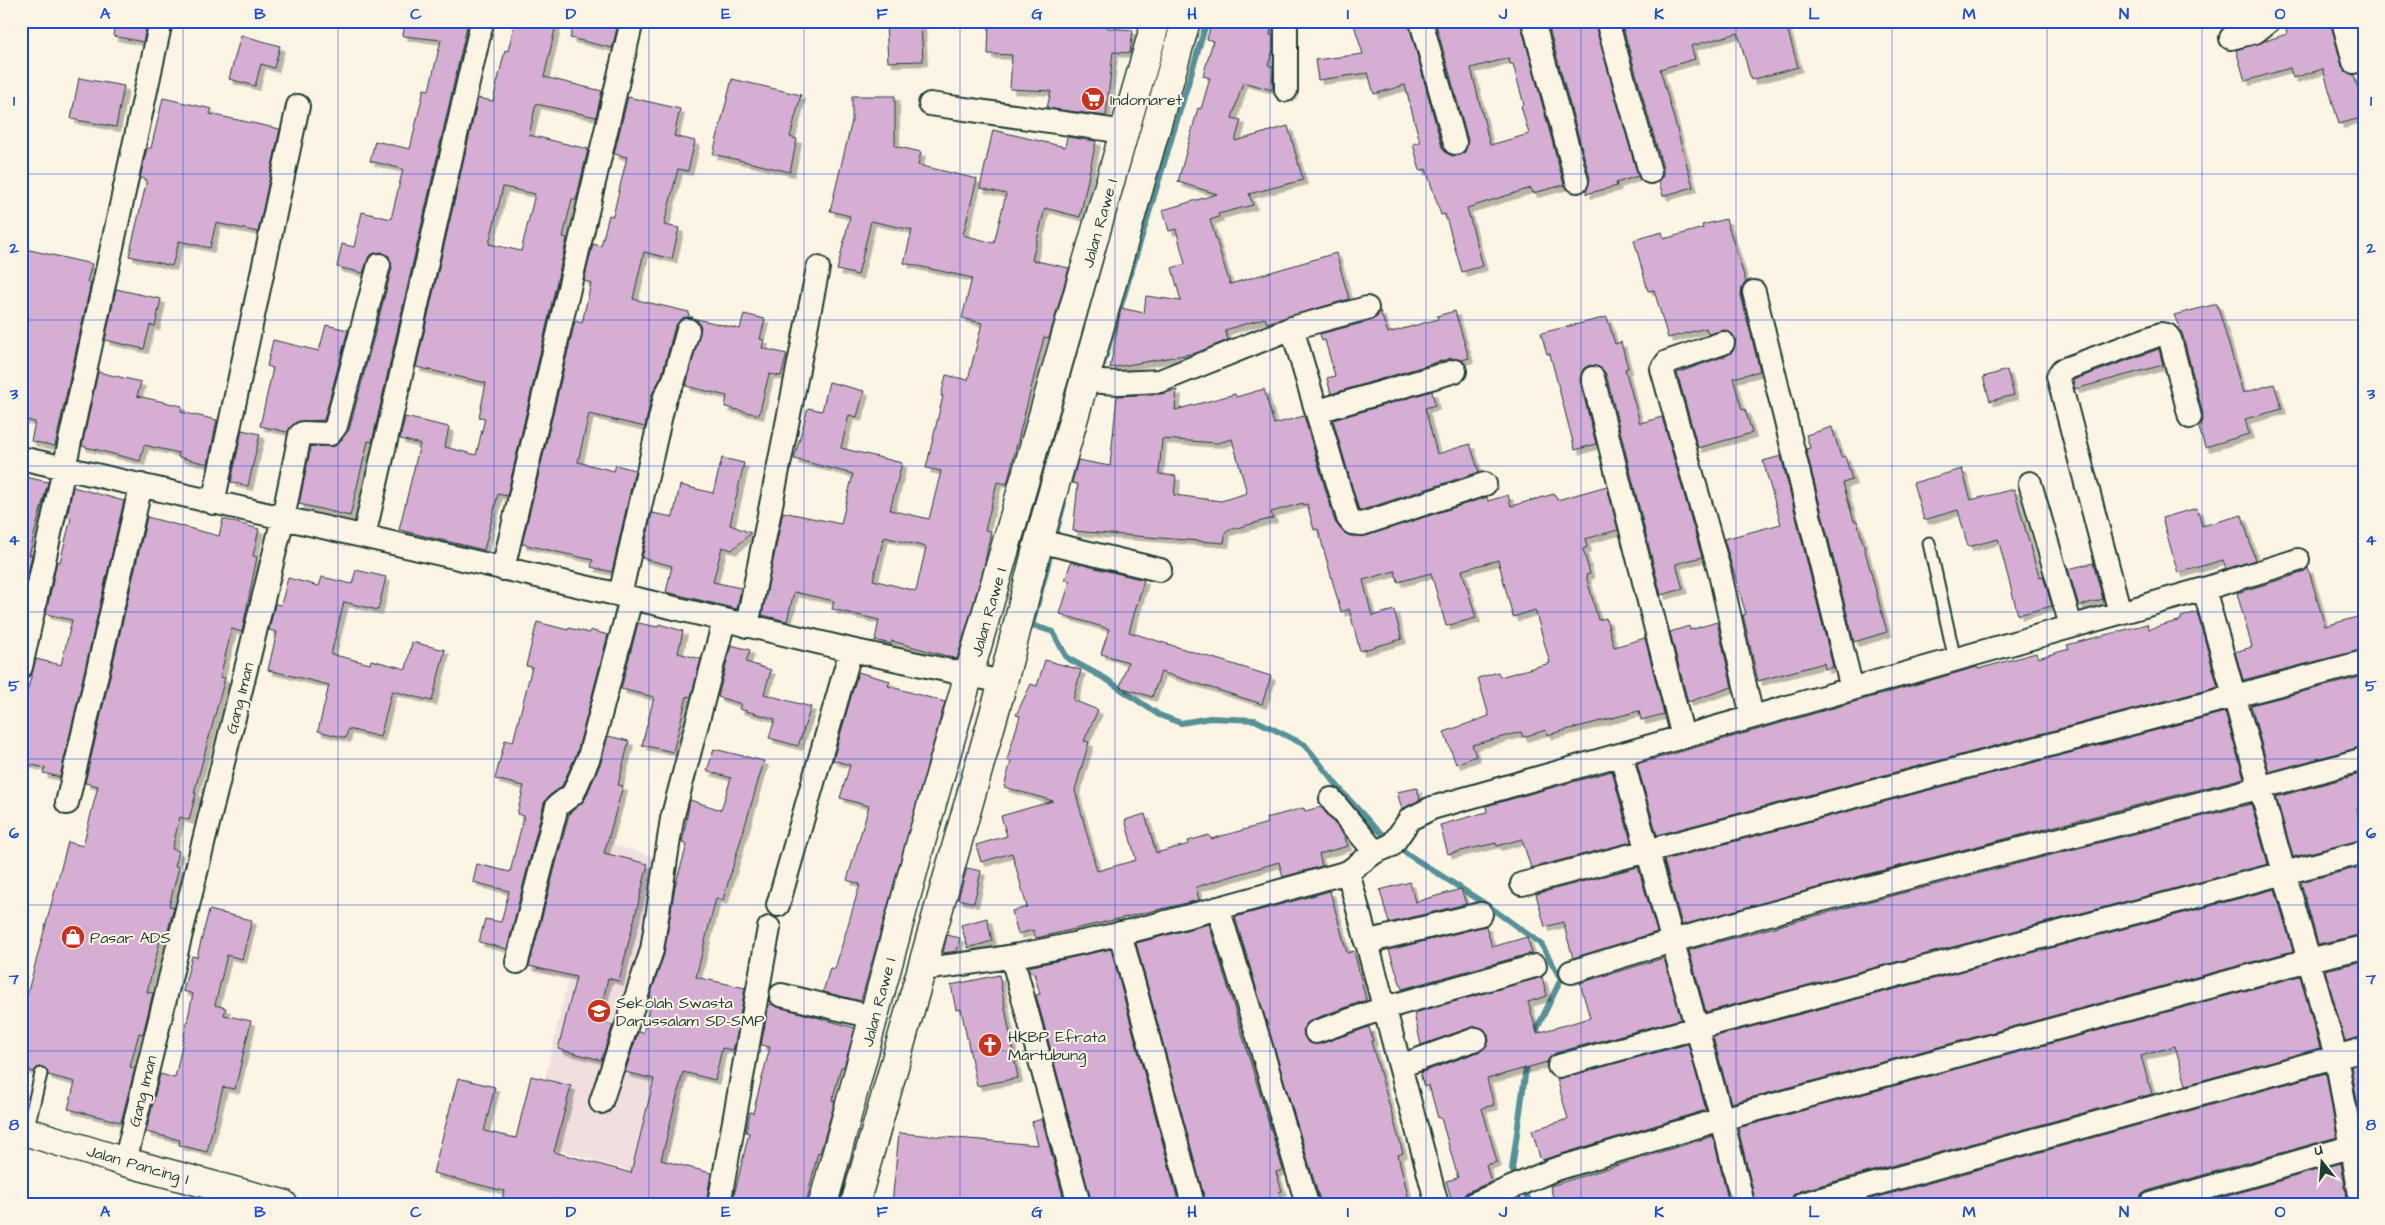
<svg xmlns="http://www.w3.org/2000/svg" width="2385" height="1225" font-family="'Architects Daughter',sans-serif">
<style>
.built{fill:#f1dfe0}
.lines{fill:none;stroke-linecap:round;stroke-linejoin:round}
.stream{stroke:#579198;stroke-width:6}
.building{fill:#d6add3;stroke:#1f3d34;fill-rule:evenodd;filter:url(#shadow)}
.service-casing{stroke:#1f3d34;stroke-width:15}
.minor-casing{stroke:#1f3d34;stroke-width:26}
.secondary-casing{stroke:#1f3d34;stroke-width:31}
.service{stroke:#fcf5e5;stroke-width:11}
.minor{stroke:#fcf5e5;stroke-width:22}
.secondary{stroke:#fcf5e5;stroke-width:28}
.grid{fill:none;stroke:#1d4ed8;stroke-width:1;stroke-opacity:0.55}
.labels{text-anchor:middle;stroke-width:4;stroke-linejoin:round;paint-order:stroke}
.poi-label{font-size:16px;fill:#1f3d34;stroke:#fcf5e5;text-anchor:start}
.street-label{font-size:16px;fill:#1f3d34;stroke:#fcf5e5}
.neatline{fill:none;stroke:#1d4ed8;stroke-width:2}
.grid-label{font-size:16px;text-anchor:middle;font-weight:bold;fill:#1d4ed8}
</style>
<defs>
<filter id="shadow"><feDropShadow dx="4.5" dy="4.5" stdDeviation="0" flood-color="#0004"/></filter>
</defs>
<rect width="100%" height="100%" fill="#fcf5e5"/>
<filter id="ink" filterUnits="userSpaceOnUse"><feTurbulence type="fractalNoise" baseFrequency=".02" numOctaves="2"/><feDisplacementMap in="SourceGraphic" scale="10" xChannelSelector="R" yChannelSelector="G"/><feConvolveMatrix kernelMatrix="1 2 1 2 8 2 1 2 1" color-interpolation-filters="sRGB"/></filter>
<g filter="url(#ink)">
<!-- built -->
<path class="built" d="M565,801L616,810L614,845L676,863L630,1041L691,1056L663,1181L530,1141L568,981L519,966Z"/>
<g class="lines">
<!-- stream -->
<path class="stream" d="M1099,378L1207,21
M1064,503L1032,625L1053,632L1067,658L1106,679L1159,715L1181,723L1210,718L1255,720L1305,745L1344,794L1374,827L1409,855L1487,905L1541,944L1561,979L1533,1037
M1527,1061L1512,1169L1531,1204"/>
</g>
<!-- building -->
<path class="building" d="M115,21H148L143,42L113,36Z
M405,21L468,22L372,442L368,441L350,516L299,504L311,446H335L349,430L392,268L389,256L382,252L375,253L369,256L363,273L337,267L342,244L354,247L362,212L391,219L403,169L370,161L375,141L410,149L424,89L429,90L441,40L403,36Z
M515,21H557L544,77L602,91L596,117L536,104L529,135L588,149L576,200L572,199L563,237L567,238L507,496L498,494L484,550L399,530L420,444L400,439L405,417L449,427L445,447L476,455L485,418L479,417L486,383L416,367L478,98L493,101L505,50L508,51ZM503,187L535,194L521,251L489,244Z
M575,21H602L618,25L612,48L570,38Z
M1212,21H1273L1270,35H1273V50L1268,65L1273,67L1272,90L1243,82L1232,118L1241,120L1235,141L1288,126L1303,180L1249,194L1253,205L1218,214L1219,217L1210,220L1230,284L1336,253L1349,299L1267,323L1265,318L1225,330L1228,340L1196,353L1110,368L1121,308L1144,313L1146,296L1181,301L1172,268L1185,264L1176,229L1169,231L1163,210L1217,194L1178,182L1198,108L1201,109L1210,78L1203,76L1213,41L1207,39Z
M1367,21H1408L1442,147L1446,153L1452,156L1459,155L1465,152L1468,140L1435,21H1520L1564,185L1533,193L1531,188L1467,208L1483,266L1462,272L1445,214L1441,215L1426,169L1420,171L1413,144L1420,142L1405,85L1374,94L1368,73L1318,80L1315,60L1363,54L1354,25ZM1509,58L1510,64H1513L1524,105L1521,106L1529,134L1490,145L1471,68Z
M1547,21H1594L1638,176L1616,183L1617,186L1586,194L1590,178Z
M1621,21H1785L1798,67L1751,80L1738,33L1691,46L1695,59L1660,69L1693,187L1663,196L1659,182L1663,176V168Z
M2284,21H2330L2342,66L2345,72L2354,75L2364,109V117L2339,124L2323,69L2293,78L2290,68L2245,81L2236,50L2287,34Z
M1018,22L1082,27V25L1108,26V28L1133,30L1130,53L1113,52L1106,116L1047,108L1051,91L1010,89L1012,55L988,54L989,24L1018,25Z
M921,23L923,61L888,62L886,24Z
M241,35L280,46L274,68L261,64L255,86L229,79Z
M79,78L124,86L116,127L71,119Z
M732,79L801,95L790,137L797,139L790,172L713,154Z
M852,96H895V146L921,152L918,165L977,179L963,235L994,243L1006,194L980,188L993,130L1065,147L1067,137L1096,141L1080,217L1045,208L1032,260L1069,268L1049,338L1044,337L1007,484L997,482L985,530L991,531L984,567L957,659L892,641L891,644L875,640L879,620L832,609L834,601L794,592L787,621L762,615L783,512L841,524L853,474L794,459L808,408L822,411L829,382L864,391L857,417L849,415L841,448L902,463L890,510L929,519L941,471L926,468L943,396H941L946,375L968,380L982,323L962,318L972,278L904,263L912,230L871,221L858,275L837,270L850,216L830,211L852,121ZM884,537L926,547L916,591L873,580Z
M628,97L680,109L674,136L695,141L688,171L678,169L664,225L679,228L672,259L644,252L633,299L689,312L688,317L740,329L744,314L765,319L760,339L764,340L762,348L787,354L781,376L769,374L759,415L725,407L727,396L686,386L701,327L698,321L692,318L684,317L675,326L662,375L652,394L645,427L589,414L578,462L614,471L616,465L635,470L612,572L591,567L593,560L522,544L575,321L582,323L591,283L584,281L593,244L601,246L609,215L613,216L627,157L614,154Z
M163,98L212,109L210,114L280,129L258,232L216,223L210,248L179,241L172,266L129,256L147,180L140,178L147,148H151Z
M1726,219L1746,282L1742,288L1741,295L1760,371L1733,378L1742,410L1745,409L1752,433L1698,448L1677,373L1728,355L1733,351L1736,339L1731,333L1725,330L1708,334L1706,328L1668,338L1654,290L1648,291L1634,240L1662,232L1664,239L1703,228L1702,225Z
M21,248L92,264L87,282L91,283L55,446L31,441L35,422L21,419V309L25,293H21Z
M116,289L161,299L155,326L150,325L144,349L105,340Z
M2217,304L2243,393L2274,384L2282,409L2245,419L2249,434L2205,447L2199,428L2201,427L2203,414L2183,336L2174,315Z
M1380,311L1388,333L1438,319L1437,316L1455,311L1469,358L1462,360L1451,358L1331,394L1327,378L1335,376L1325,340L1322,341L1320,334L1370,321L1377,317Z
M1607,317L1615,344L1621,342L1628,368L1625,369L1640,423L1662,417L1702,557L1676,564L1683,589L1661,595L1606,374L1602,369L1590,365L1584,368L1581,374L1580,381L1596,444L1575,450L1550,354H1547L1541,333Z
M326,325L348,330L324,420L296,422L287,432L260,426L273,368L267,366L273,340L319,351Z
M2159,349L2163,365L2075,389L2073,380Z
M2007,370L2014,395L1990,401L1983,377Z
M98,372L141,382L137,396L182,406L181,412L217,420L208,464L178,457L179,453L144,445L140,461L82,446Z
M1264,389L1274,424L1304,416L1335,522L1342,531L1350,536H1366L1487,497L1488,501L1508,495L1511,506L1554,494L1557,500L1607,486L1618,530L1585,539L1587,547L1583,549L1590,574L1586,575L1598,620L1606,618L1614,647L1645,638L1664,714L1641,720L1639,711L1547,735L1546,730L1523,737L1521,732L1472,745L1476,756L1456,764L1444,732L1489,716L1478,678L1498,672L1500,677L1550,663L1535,610L1513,617L1498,560L1462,570L1476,618L1446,626L1431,573L1398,582L1395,571L1363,580L1372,616L1394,610L1402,639L1360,651L1349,609L1341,612L1318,529L1314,530L1307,504L1303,505V503L1271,512L1273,518L1226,531L1224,543L1073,531L1078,484L1072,483L1078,460L1110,466L1117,396L1161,394L1177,390L1175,410L1235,394L1236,397ZM1162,439L1218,443L1232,439L1247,493L1221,501L1174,495L1176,476L1159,474Z
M1432,391L1435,405L1425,408L1437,454L1470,444L1479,472L1359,511L1333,420Z
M1832,427L1841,457L1845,456L1852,480L1843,483L1854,521H1857L1887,632L1854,642L1806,449L1810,448L1806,435Z
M242,430L260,434L248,486L231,482Z
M1781,456L1833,667L1825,669L1824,663L1758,681L1743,615L1746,614L1724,539L1781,524L1763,461Z
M722,458L744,463L730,525L751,533L732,550L722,547L713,582L741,588L737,609L666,592L672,566L642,558L652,513L673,517L680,485L713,493Z
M1962,469L1971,500L2014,489L2035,564L2040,577L2043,576L2052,606L2018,615L1998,539L1968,547L1958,510L1924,520L1913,483Z
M21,476L48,482L29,555H32L22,601Z
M73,487L124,501L60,777L43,773L45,768L21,762V713L36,659L61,665L72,620L46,614L57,561L60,562L71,518L67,517Z
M2197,508L2202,526L2242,515L2255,560L2226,569L2223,560L2178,573L2162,518Z
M147,517L219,536L223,519L259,529L253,556L257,557L242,632L232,629L220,677L225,678L194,793H196L189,820L180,817L172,849L179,851L175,866L179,867L169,906L174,907L166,938L161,937L147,992L153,993L143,1034L139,1033L130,1067L135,1068L121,1122L68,1109L75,1082L48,1075L46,1069L43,1067H38L34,1072L21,1068V1017L68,842L83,846L98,786L85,783Z
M1071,562L1144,580L1129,632L1271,676L1262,704L1161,672L1152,697L1120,687L1128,662L1101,654L1109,629L1060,614L1070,581L1065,580Z
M2093,563L2103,599L2079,606L2068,569Z
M2308,568L2325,626L2364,615V649L2243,680L2235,652L2252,647L2237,593L2302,573Z
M356,570L386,577L378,610L344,602L331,654L370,664L371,660L406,669L412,642L445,650L432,701L392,691L380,737L348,729L346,738L318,731L329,685L268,670L277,632L269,630L275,604L281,605L288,578L319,586L322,577L352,584Z
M2197,612L2218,687L1657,835L1637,764L1977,667L1978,669L2036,653L2038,658L2069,649L2067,645L2147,624L2149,629L2181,620V617Z
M537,622L568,630L569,628L590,633V630L608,635L577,753L562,786L549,796L544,803L507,949L479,942L485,919L501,922L509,891L473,882L477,864L510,872L524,816L517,814L524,786L495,779L505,740L513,742L532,667L526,666Z
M1717,622L1732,687L1688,702L1670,632L1689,626L1690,630Z
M638,623L658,627L659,624L683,631L678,653L701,659L691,697L687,696L673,752L642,745L654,697L621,689Z
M731,645L750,650L746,662L771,670L764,694L811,707L798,746L769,738L775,719L739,709L741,704L718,697Z
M1045,660L1081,670L1073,700L1098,710L1084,741L1089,742L1075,790L1097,871L1136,860L1125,820L1145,814L1156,853L1189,844L1188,841L1209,835L1211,839L1268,823L1266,818L1304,808L1305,811L1321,807L1344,835L1348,846L1319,854L1322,866L1283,877L1279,862L1196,887L1199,900L1187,903L1036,938L1033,930L1018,934L1012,911L1027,907L1012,853L981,862L976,845L1007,836L1001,816L1053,801L1004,787L1011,761L1007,760L1020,716L1016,715L1031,684L1037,686Z
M858,672L890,681L888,686L945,702L861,1001L823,992L830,968L835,969L860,884L847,880L869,806L840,798L850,765L833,760Z
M2364,676V746L2269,772L2251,705Z
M2225,712L2244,778L1864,875L1682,925L1664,860Z
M608,736L629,741L618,785L623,786L604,853L648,864L619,981L608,978L598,1021L613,1025L601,1060L558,1049L576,977L529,966L569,814L585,799L601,762Z
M714,749L764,761L723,900L716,898L696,977L745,988L736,1039L733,1050L722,1048L715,1080L683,1072L661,1160L711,1173L706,1204H573L554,1199L552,1204H501L504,1191L433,1173L458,1078L495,1087L484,1131L516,1138L531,1076L571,1086L554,1152L631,1173L654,1079L625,1072L638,1032L643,1033L652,997L650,996L664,954L675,886L687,845L682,843L690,800L721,810L731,778L707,771Z
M1612,771L1631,842L1531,868L1522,839L1497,846L1496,843L1448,854L1440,825L1487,812L1486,806Z
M2364,773V804L2357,809L2364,839L2293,857L2276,797Z
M1417,788L1420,800L1402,809L1397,792Z
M2251,804L2268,864L1706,1012L1689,950L1871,901Z
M2364,866V934L2318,944L2301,882Z
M1638,867L1657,932L1573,958L1563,922L1545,927L1536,894Z
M967,868L981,871L974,903L958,899Z
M1410,882L1415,902L1461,889L1466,904L1389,923L1380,890Z
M2275,889L2293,951L1731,1103L1713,1037Z
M1330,891L1347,953L1354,951L1366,1000L1311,1020L1303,1029L1304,1036L1308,1042L1320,1044L1369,1027L1373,1041H1371L1403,1153L1398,1155L1410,1204H1321L1235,917Z
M209,910L252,920L242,959L227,955L215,1005L226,1008L224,1015L251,1021L235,1089L223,1087L207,1152L179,1145L180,1140L146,1132L160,1074L175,1078L193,994L183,991L192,956L197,957Z
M987,918L992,941L968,948L961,925Z
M1209,924L1283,1170L1276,1172L1282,1191L1279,1192L1282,1204H1206L1136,943Z
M1486,926L1492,947L1527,937L1532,953L1402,989L1389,950Z
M947,935L960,938L957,951L943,953Z
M1111,949L1179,1204H1092L1036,995L1040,994L1034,973L1030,972L1028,967Z
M1664,958L1681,1019L1555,1053L1547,1062L1487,1079L1494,1105L1482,1108L1497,1162L1486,1165L1491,1182L1467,1192L1462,1197L1460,1204H1453L1446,1181L1458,1178L1441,1118H1438L1429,1085L1424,1087L1420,1073L1481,1051L1489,1042L1488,1035L1484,1029L1472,1027L1421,1045L1414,1013L1542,977L1547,996L1528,1002L1537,1033L1590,1018L1580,983Z
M2364,961V1036L2345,1041L2325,970Z
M999,975L1018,1078L977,1086L961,1009L956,1010L951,985Z
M2300,976L2320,1048L2186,1085L2175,1046L2141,1056L2152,1094L1800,1191L1793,1195L1790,1204H1756L1738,1128Z
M769,1004L855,1028L844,1067H841L832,1101H835L820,1153L818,1152L806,1204H732L749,1133L746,1132L750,1112L753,1113L770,1047L761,1045Z
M1688,1044L1706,1110L1542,1160L1540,1158L1532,1130L1568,1119L1557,1079Z
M2364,1063V1130H2362L2351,1066Z
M2326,1073L2337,1137L2147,1191L2141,1195L2138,1204H1853Z
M1042,1119L1065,1204H892L899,1133L1038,1145L1032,1122Z
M1713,1136L1729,1204H1555L1550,1186Z
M2341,1163L2347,1197L2323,1204H2200Z"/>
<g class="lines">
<!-- service casing -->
<g class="service-casing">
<path id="service" d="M1929,543L1955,660
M27,1131L41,1074"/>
</g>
<!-- minor casing -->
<g class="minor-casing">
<path id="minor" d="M1286,21V90
M1421,21L1455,143
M1533,21L1577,181
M1607,21L1650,172
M2343,21L2354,62
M2231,38L2255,32L2269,21
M930,104L1125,132
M1754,292L1852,689
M1292,328L1348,518L1352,523L1362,524L1485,484
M1723,343L1667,362L1662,369L1719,569L1752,717
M1593,378L1683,737
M1084,381L1119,383L1160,381L1292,328L1367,308
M1318,411L1455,371
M21,458L620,595L851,650L1003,682
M2030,483L2071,626
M213,503L298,106
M364,536L482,22
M1039,541L1160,570
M503,569L631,25
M2204,589L2298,560
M620,595L665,397L674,380L688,330
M2120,613L2058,376L2062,370L2161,334L2167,335L2170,339L2190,417
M747,626L818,268
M21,667L161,21
M1621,755L1722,1119L1743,1204
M1331,799L1375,852
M67,803L141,485
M1348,872L1437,1204
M1522,884L2364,662
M778,905L851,650
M1218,908L1259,1040L1307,1204
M1120,933L1193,1204
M1366,942L1481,914
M1012,957L1079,1204
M517,962L557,806L573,794L589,757L631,599
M922,969C1067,954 1208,911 1348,872L1375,852L1392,845L1410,819L1432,808L2204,589L2336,1056L2360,1195L2364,1198
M1571,972C1832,889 2101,834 2364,759
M781,995L873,1017
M1316,1032L1384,1008L1535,966
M1400,1066L1476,1039
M1559,1066L1696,1028L2364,852
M601,1102L652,950L672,819L724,621
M125,1162L283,518L300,435L303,433L330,434L336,426L379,265
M719,1204L769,928
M1473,1204L1553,1170L1722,1119L2309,960L2364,947
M1803,1204L2364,1049
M2151,1204L2364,1143"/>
</g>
<!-- secondary casing -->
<g class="secondary-casing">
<path id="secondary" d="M21,1130L125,1162L283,1204
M823,1204L921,842L1156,21
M855,1204L1003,682L1039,541L1186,21"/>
</g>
<!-- service -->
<use href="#service" class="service"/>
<!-- minor -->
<use href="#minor" class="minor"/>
<!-- secondary -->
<use href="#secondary" class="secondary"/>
</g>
</g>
<!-- grid -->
<path class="grid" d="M183,21V1204M338,21V1204M494,21V1204M649,21V1204M804,21V1204M960,21V1204M1115,21V1204M1270,21V1204M1426,21V1204M1581,21V1204M1736,21V1204M1892,21V1204M2047,21V1204M2202,21V1204M21,174H2364M21,320H2364M21,466H2364M21,612H2364M21,759H2364M21,905H2364M21,1051H2364"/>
<!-- icons -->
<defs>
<g id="supermarket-disc" transform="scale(1.25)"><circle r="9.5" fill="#c8321e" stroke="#fcf5e5"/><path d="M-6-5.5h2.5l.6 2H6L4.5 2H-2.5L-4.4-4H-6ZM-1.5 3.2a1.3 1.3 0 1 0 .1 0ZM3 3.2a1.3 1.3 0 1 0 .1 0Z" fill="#fff"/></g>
<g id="shop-disc" transform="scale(1.25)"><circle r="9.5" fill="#c8321e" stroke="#fcf5e5"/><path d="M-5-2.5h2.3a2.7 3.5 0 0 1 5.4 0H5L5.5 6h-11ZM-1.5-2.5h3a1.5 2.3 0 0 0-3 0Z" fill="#fff"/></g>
<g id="school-disc" transform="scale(1.25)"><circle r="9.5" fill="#c8321e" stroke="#fcf5e5"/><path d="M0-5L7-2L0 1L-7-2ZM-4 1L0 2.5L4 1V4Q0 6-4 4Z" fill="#fff"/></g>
<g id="church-disc" transform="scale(1.25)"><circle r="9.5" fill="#c8321e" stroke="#fcf5e5"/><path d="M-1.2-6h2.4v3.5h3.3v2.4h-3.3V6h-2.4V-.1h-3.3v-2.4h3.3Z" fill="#fff"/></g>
</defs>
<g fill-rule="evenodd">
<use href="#supermarket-disc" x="1093" y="99"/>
<use href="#shop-disc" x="73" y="937"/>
<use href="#school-disc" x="599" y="1011"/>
<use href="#church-disc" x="990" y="1045"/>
</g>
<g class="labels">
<!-- poi labels -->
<g class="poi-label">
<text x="1110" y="105">Indomaret</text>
<text x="90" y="943">Pasar ADS</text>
<text x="616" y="1008">Sekolah Swasta<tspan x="616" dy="18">Darussalam SD-SMP</tspan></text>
<text x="1008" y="1042">HKBP Efrata<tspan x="1008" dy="18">Martubung</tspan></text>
</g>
<!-- street labels -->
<g class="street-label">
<text transform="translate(1099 223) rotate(-74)" y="6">Jalan Rawe I</text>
<text transform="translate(988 612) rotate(-74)" y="6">Jalan Rawe I</text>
<text transform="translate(239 698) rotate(-76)" y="6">Gang Iman</text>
<text transform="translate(878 1002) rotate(-75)" y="6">Jalan Rawe I</text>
<text transform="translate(142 1091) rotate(-76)" y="6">Gang Iman</text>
<text transform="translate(138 1164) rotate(16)" y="6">Jalan Pancing I</text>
</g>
</g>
<!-- margin -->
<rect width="2385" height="1225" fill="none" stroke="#fcf5e5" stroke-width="55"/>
<!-- north arrow -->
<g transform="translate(2322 1162) rotate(343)" stroke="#fcf5e5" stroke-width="4" paint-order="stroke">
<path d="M0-4L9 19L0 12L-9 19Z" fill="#1f3d34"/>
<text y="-8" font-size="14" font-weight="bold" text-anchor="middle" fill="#1f3d34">U</text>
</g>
<rect x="28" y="28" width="2330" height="1170" class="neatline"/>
<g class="grid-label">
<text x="105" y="19">A</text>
<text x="260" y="19">B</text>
<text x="416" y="19">C</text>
<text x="571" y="19">D</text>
<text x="726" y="19">E</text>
<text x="882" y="19">F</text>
<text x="1037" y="19">G</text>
<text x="1192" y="19">H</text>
<text x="1348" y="19">I</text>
<text x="1503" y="19">J</text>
<text x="1659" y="19">K</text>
<text x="1814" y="19">L</text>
<text x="1969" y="19">M</text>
<text x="2124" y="19">N</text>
<text x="2280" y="19">O</text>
<text x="14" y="106">1</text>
<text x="2371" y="106">1</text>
<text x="14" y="253">2</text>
<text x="2371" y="253">2</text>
<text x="14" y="399">3</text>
<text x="2371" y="399">3</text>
<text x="14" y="545">4</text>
<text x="2371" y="545">4</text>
<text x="14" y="691">5</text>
<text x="2371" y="691">5</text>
<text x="14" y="838">6</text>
<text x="2371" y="838">6</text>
<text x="14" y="984">7</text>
<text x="2371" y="984">7</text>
<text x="14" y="1130">8</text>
<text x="2371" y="1130">8</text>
<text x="105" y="1217">A</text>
<text x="260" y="1217">B</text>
<text x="416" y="1217">C</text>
<text x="571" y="1217">D</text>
<text x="726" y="1217">E</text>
<text x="882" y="1217">F</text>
<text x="1037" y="1217">G</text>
<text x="1192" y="1217">H</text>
<text x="1348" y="1217">I</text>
<text x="1503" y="1217">J</text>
<text x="1659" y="1217">K</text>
<text x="1814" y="1217">L</text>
<text x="1969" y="1217">M</text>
<text x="2124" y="1217">N</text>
<text x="2280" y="1217">O</text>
</g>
</svg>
